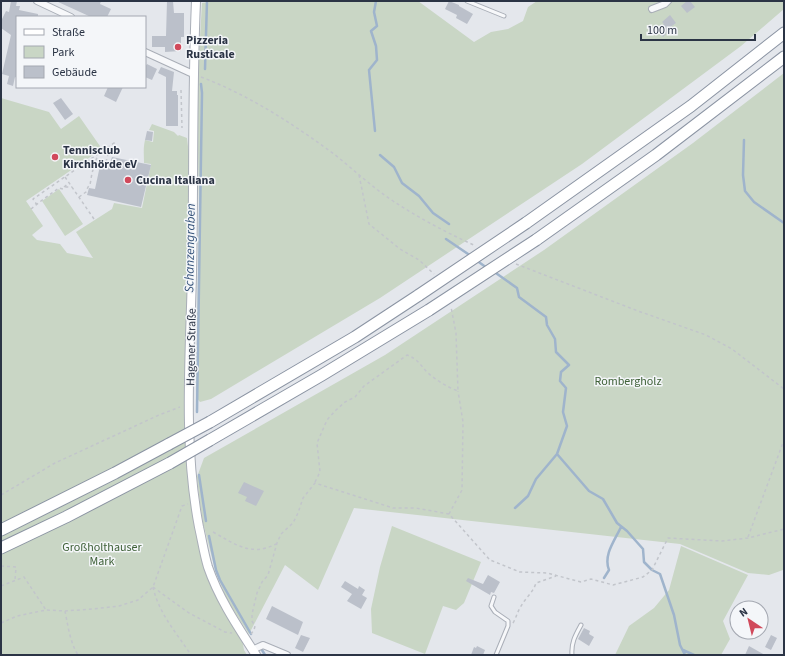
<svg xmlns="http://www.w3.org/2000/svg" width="785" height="656" font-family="'Source Sans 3',sans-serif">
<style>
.green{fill:#c9d6c5}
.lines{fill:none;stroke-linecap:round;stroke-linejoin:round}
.stream{stroke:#9fb4cc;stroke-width:2.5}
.building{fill:#bbc0ca}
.service-casing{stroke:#a9aeb7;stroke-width:5}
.minor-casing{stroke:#a9aeb7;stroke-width:8}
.secondary-casing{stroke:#a9aeb7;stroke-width:10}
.motorway-casing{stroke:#8b94a3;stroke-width:13}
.path{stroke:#c2c5cb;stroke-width:1.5;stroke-dasharray:3 3;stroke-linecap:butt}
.service{stroke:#f7f8fa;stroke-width:3}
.minor{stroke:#f7f8fa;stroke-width:6}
.secondary{stroke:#fff;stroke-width:8}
.motorway{stroke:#fff;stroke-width:11}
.motorway-bridge-casing{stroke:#8b94a3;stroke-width:13;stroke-linecap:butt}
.motorway-bridge{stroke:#fff;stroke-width:11}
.poi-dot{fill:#d1495b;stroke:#f4f6f9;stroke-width:1.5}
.labels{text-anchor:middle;stroke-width:3;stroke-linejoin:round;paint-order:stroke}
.poi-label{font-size:12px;font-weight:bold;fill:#2b3445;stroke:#f4f6f9;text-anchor:start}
.street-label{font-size:12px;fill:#2b3445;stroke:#f4f6f9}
.park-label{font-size:12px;fill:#3f6138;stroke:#f4f6f9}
.water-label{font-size:13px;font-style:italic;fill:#34527a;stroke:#f4f6f9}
</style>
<rect width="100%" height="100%" fill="#e4e7ec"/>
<!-- green -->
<path class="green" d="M217,1H418L474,42L491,32L508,29L523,21L528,7L537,1H784V9L741,46L582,164L380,298L211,399L200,402L196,397L199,209L197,90L202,3Z
M784,73L783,570L769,575L748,573L680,544L354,508L318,590L285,565L249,634L228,602L216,573L203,523L199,496L197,477L204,458L385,355L544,250L693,143Z
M1,98L49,112L61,129L79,116L102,149L26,201L43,226L32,235L37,240L60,244L67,253L93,258L76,232L112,209L114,203L142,208L151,164L144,163C144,154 143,149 145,140L153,142L154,131L149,130L152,124L174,132L178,136L179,135L187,138L194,197L190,463L208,566L241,633L244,650L247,655H1Z
M59,189L83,224L65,236L42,201Z
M392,526L481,562L464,603L456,610L443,606L425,654L372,633L371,609L380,567Z
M681,546L748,575L723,621L730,639L721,655H615L629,626L654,608L669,590Z"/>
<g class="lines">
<!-- stream -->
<path class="stream" d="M205,69L207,1
M375,131L369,70L377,60L376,46L371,31L377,26L374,12L376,1
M744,140L743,175L745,191L754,202L784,223
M380,155L394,167L402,183L419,196L433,213L449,224
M446,239L471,256
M476,260L487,268
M493,271L517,288L519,297L546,317L547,325L555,339L556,352L569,365L561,372L560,381L566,388L563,412L567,426L557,454L589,491L603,499L617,523L627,531L643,549L644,562L652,570L660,574L674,615L680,645L685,655
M197,412L202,93L201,84
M199,475L206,521
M515,508L528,496L536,479L557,454
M209,536L216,570L220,580L251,634
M604,578L609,570C603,555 615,540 621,527
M262,650L265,655
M683,650L694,655"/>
</g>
<!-- building -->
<path class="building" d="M11,1H17L16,6H20L19,10L38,14V17H17V78L15,77L13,86L7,84L9,76L2,74L11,35L1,28V21L6,11L9,12Z
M56,1H101L100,4L111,9L107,17H91Z
M167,1H173L174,13H184V37H181V51L165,52V47H152V36H166Z
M449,1L459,5V6L473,14L467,24L456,18L457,15L445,9Z
M687,1H690L695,7L687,13L681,6Z
M670,15L676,23L669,28L670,30L663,37L657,29L664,24L662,22Z
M147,64L157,69L152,80L145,77V67Z
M161,67L174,72L172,91H177V95H178V126H166V77L158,73Z
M108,87H123L116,102L104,96Z
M61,98L73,114L65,120L53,103Z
M147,131L153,132L152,141L145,140Z
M112,157L151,165L141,207L87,195L89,188L95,189L101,161L110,163Z
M244,482L264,491L256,506L245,501L247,497L238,493Z
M488,575L500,582L494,593L491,592L490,595L466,581L468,578L483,584Z
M345,581L358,589L359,586L365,590L362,595L367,598L361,609L347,601L352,594L341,587Z
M272,606L303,622L298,635L266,619Z
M584,628L590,631L589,634L594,637L589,646L578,639Z
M301,635L310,638L303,652L295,648Z
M771,635L777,638L771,650L765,647Z
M477,646L485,650L483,655H471L474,647L476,648Z
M749,646L765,655H745Z"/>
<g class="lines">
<!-- service casing -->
<g class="service-casing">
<path id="service" d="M467,1L504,16
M494,597L491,606L495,612L508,621V626L496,655
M572,655C571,643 575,636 581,625"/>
</g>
<!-- minor casing -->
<g class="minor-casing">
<path id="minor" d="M37,1L71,17
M652,9L665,4L668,1
M145,52L193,74
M252,650L263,645L287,655"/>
</g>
<!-- secondary casing -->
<g class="secondary-casing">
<path id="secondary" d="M196,1C192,92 194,182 192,273C190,357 183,444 199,527C202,540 204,554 208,567C219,599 238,627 256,655"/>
</g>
<!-- motorway casing -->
<g class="motorway-casing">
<path id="motorway" d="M526,223L691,106L784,33
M536,240L656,155L784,57
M210,422L355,337L419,295
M210,440L322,375L429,310
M1,530L115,473L169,444
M1,548L66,517L170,463"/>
</g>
<!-- path -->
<path class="path" d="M201,77C249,95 293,124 334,154C354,170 372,187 393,201C419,218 447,233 476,246
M181,90L182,128
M88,161L101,163
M106,162L108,154L106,149
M359,175L369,224L400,249L419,260L434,274
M65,177L94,219
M64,187L69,183
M79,197L86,192L88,187L90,185L92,173L98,154L117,141
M37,205L33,199L98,154
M31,209L41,201L59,188L63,189L66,187H72
M516,264L638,311L706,335L732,349L784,389
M315,482L320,472L317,443L327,420L336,410L345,402L355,397L364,386L407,355C418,359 420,365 428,373C436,380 447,387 458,391L456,333L451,307
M1,495L55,463L159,415L180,407
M449,514L462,490L463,422L458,391
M213,532C235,544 251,557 276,544
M748,537L784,440
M1,566L16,567L15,580
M1,586L24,577L46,610
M153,587L189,613L225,632L232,633
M153,587C159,614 176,632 191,655
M65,611C68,626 70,642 78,655
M1,623L17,616L46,610L65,611L93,609L119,606L138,600L153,587L182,506L188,504
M513,623C516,618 517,613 520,608C525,598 533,593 536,583L556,576
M251,634L254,630L255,626L252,621V614L257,593L262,582L268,575L277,543L281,534L293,523L298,513L303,498L315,483L393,508H416L449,514L490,560L520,572L547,573L581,582L591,579L613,585L643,577L652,570L668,538L722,541L748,538L784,529"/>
<!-- service -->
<use href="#service" class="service"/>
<!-- minor -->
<use href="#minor" class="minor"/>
<!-- secondary -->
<use href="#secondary" class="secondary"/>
<!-- motorway -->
<use href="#motorway" class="motorway"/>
<!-- motorway-bridge casing -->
<g class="motorway-bridge-casing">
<path id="motorway-bridge" d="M419,295L526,223
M429,310L536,240
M169,444L210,422
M170,463L210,440"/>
</g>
<!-- motorway-bridge -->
<use href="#motorway-bridge" class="motorway-bridge"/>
</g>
<!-- markers -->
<g class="poi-dot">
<circle cx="178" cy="47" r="4"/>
<circle cx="55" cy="157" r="4"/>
<circle cx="128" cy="180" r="4"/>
</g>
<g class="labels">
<!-- poi labels -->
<g class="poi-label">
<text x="186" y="44">Pizzeria<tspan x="186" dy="14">Rusticale</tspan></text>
<text x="63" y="154">Tennisclub<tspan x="63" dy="14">Kirchhörde eV</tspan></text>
<text x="136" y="184">Cucina Italiana</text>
</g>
<!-- street labels -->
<g class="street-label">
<text transform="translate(191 347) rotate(-89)" y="4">Hagener Straße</text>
</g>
<!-- park labels -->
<g class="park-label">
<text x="628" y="385">Rombergholz</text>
<text x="102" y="551">Großholthauser<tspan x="102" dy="14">Mark</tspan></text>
</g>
<!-- water labels -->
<g class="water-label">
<text transform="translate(189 248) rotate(-89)" y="5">Schanzengraben</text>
</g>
</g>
<!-- border -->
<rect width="785" height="656" fill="none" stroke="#2b3445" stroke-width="4"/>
<!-- legend -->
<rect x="16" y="16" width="130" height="72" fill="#f4f6f9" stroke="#a4a8b1"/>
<rect x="24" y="29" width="20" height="6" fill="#ffffff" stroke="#a4a8b1"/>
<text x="52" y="36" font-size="12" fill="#2b3445">Straße</text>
<rect x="24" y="46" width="20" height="12" fill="#c9d6c5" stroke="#a4a8b1"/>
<text x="52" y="56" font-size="12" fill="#2b3445">Park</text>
<rect x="24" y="66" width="20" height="12" fill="#bbc0ca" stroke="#a4a8b1"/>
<text x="52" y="76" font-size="12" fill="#2b3445">Gebäude</text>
<!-- north arrow -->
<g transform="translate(749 620) rotate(325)"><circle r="19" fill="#f4f6f9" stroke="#a4a8b1"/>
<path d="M0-3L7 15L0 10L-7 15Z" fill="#d1495b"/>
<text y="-6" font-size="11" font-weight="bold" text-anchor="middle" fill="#2b3445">N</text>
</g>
<!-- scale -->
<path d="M641 34v6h114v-6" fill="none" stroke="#2b3445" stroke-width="2"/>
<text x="647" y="34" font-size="12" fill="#2b3445" stroke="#f4f6f9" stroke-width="3" paint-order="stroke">100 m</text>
</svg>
